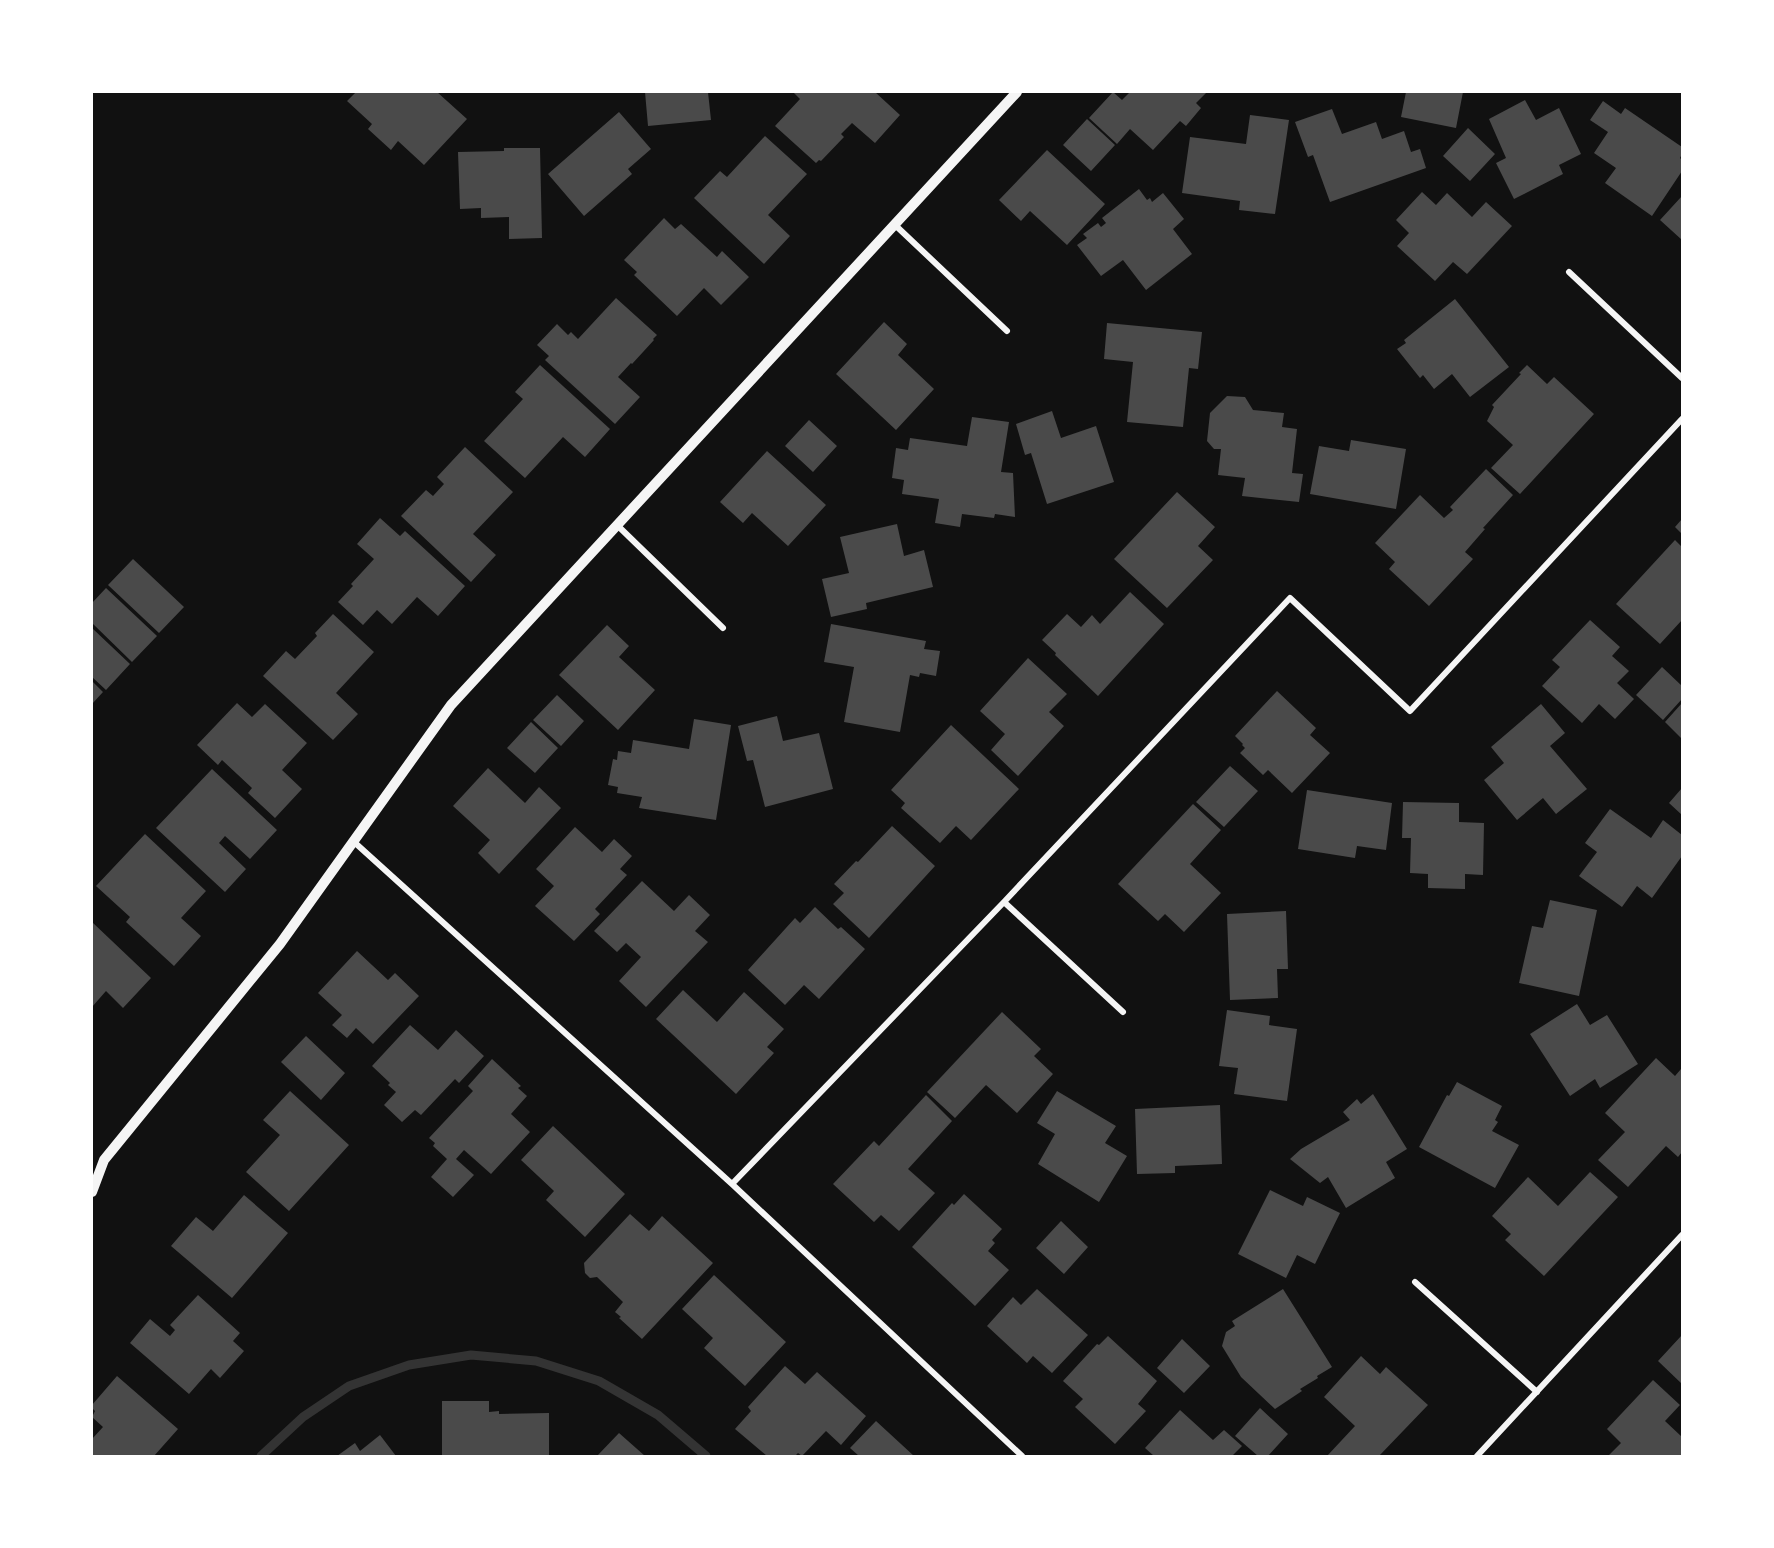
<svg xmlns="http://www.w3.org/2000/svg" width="1774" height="1548" font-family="'Public Sans',sans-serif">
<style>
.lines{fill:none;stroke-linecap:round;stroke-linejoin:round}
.stream{stroke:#333;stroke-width:9}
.building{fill:#4a4a4a}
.minor{stroke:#f5f5f5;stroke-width:6}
.tertiary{stroke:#f5f5f5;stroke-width:10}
</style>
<rect width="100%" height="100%" fill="#111"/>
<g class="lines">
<!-- stream -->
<path class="stream" d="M261,1456L303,1417L349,1386L409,1365L471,1355L536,1361L599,1381L658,1415L706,1456"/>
</g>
<!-- building -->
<path class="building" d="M356,92H437L467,119L424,165L398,141L391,150L368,129L372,124L347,101Z
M645,92H708L711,120L648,126Z
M793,92H875L900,115L875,143L852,123L841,134L844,137L821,161L819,160L816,163L775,126L800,99Z
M1113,92L1122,100L1130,92H1207L1196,103L1201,108L1186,126L1180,121L1153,150L1130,129L1117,144L1089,118Z
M1406,92H1463L1456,128L1401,117Z
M1525,100L1536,120L1559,108L1581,154L1559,165L1563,174L1514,199L1496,163L1506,158L1489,119Z
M1603,101L1621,114L1625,108L1682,147V154L1680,158L1682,160V171L1652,216L1605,183L1616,168L1594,153L1608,132L1590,120Z
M1332,109L1342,134L1376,122L1382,139L1404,131L1411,152L1420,149L1426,168L1330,202L1313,155L1308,157L1295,122Z
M619,112L651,149L628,169L632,174L584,216L548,174Z
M1250,115L1289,120L1275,214L1239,210L1240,201L1182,193L1190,137L1246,144Z
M1087,119L1115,145L1091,171L1063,145Z
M1468,128L1495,154L1470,181L1443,156Z
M765,136L807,174L768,215L790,236L764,264L694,198L720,171L727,177Z
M504,148H540L542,238L509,239V217L481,218V208L460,209L458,152L504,151Z
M1047,150L1105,204L1067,245L1030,211L1021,221L999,200Z
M1139,189L1147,200L1150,198L1152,202L1163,193L1184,219L1173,229L1192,254L1146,290L1123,260L1101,276L1077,245L1087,238L1083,234L1098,223L1101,227L1106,223L1102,218Z
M1422,192L1436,205L1447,193L1472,217L1486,202L1512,226L1467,274L1453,262L1435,281L1397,246L1409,233L1396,220Z
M1682,196V240L1660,220Z
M664,218L675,229L681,224L717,257L722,251L749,277L721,305L704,288L677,316L634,275L637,272L624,260Z
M616,298L657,335L653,339L654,340L632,364L631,363L618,377L640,397L615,424L545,360L549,356L537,345L557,324L568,335L571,332L578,339Z
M1455,299L1509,367L1470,397L1452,374L1434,389L1423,375L1420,378L1397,349L1406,343L1404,340Z
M884,322L907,344L898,355L934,389L896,430L836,374Z
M1107,323L1202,332L1198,369L1189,368L1183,427L1127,422L1133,362L1104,359Z
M540,365L610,429L585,457L563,437L525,478L484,441L523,399L515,392Z
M1527,365L1547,384L1554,377L1594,414L1520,494L1491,468L1513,445L1487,421L1494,407L1492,405L1521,374L1519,373Z
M1227,396L1245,397L1253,410L1284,413L1282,427L1297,429L1292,473L1303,474L1299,502L1242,496L1245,478L1218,475L1221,449H1214L1207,441L1210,413Z
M1052,411L1061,438L1096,426L1114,482L1047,504L1031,453L1025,455L1016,424Z
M972,417L1009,422L1001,472L1013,473L1015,517L995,514L994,518L962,514L960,527L935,523L939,499L902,494L904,480L892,478L896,448L908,450L910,438L967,446Z
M809,420L837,446L813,472L785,446Z
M1351,440L1406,449L1396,509L1310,494L1319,446L1349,451Z
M465,447L513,492L473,534L496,555L471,582L401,516L426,490L433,496L444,484L437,477Z
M767,451L826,505L788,546L752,513L743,523L720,502Z
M1486,469L1513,495L1483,528L1485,529L1465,552L1473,559L1429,606L1389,569L1395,562L1375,543L1420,495L1444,518L1453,510L1450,507Z
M1177,492L1215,527L1198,546L1213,560L1167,608L1114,559Z
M380,518L400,536L405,531L465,586L438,616L417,597L392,624L377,610L363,625L338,602L353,586L351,584L374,559L357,544Z
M1682,519V534L1675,527Z
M897,524L904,556L924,550L933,587L866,603L867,609L831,617L822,579L849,573L840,537Z
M1675,540L1682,547V620L1660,644L1616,604Z
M133,559L184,607L159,633L108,585Z
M106,588L157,636L132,662L92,623V603Z
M1130,592L1164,624L1098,696L1055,655L1056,653L1042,640L1067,614L1081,627L1092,615L1100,624Z
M333,614L374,652L336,693L358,714L333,740L263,676L286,651L295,659L317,636L315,633Z
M1590,620L1620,647L1612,656L1629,671L1617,683L1634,699L1615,719L1599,704L1582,723L1542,686L1560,667L1552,660Z
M831,624L926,641L924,649L940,651L936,676L920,673L919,677L910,675L900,732L844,722L854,667L824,662Z
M607,625L629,646L619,657L655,690L618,730L559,675Z
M92,628L130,664L106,690L92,677Z
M1028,658L1067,694L1049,712L1064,726L1018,776L991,750L1005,734L980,711Z
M1662,667L1682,686V699L1663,720L1636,695Z
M92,681L103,692L92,704Z
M1277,691L1316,728L1310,735L1330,753L1292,793L1268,770L1263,775L1240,753L1245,748L1242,745L1243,744L1235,736Z
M557,695L584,721L561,746L533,720Z
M237,703L252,717L265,704L307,743L282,770L302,789L275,818L248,793L252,788L222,760L218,765L197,745Z
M1682,703V739L1665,722Z
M1541,704L1565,733L1550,746L1587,789L1556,814L1543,798L1517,820L1484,780L1504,763L1491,747Z
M777,716L783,741L819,733L833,789L765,807L753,760L747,761L738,726Z
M694,719L731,725L716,820L639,808L642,797L617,793L618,787L608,785L613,759L617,760L618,751L631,753L633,740L689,749Z
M531,722L558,748L535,773L507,748Z
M951,725L1019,789L971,840L956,826L940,843L901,808L905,803L891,790Z
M1230,766L1258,791L1224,827L1196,802Z
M488,768L525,803L539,787L561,808L499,874L478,853L490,840L453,806Z
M212,769L277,830L250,859L225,836L219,843L246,869L225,892L156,828Z
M1682,788V815L1669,803Z
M1307,790L1392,803L1386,850L1357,846L1355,858L1298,849Z
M1403,802L1459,803V822L1484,823L1483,875L1465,874V889L1428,888V874L1410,873L1411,838H1402Z
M1193,804L1221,830L1190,864L1221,893L1184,932L1165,914L1158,921L1118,884Z
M1610,809L1651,838L1663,820L1682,835V856L1652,898L1637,886L1622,907L1579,876L1597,852L1585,843Z
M892,826L935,866L869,938L833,904L844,893L834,884L856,861L858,862Z
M575,827L602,852L614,839L632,856L620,869L627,875L595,909L600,914L574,941L535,906L554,886L536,869Z
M145,834L206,891L181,918L201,936L174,966L126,922L130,917L96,886Z
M642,881L674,911L689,895L710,915L695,931L708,942L646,1007L619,981L641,957L626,943L617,952L594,931Z
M1550,900L1597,910L1579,996L1519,983L1532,926L1543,928Z
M815,907L838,929L841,927L865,949L819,999L804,985L785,1005L748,970L795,918L800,923Z
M1286,911L1288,969H1277L1278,998L1230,1000L1227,914Z
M92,922L151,978L123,1008L106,991L92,1007Z
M357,951L388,980L395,973L419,996L373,1044L356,1028L347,1038L332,1025L342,1015L318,993Z
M683,990L717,1022L744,992L784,1029L767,1047L774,1053L736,1094L656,1019Z
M1577,1004L1590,1025L1607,1015L1638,1064L1600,1088L1595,1079L1570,1096L1530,1034Z
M1227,1010L1270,1016L1269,1025L1297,1029L1287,1101L1234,1094L1238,1068L1219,1066Z
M1002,1012L1041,1049L1034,1056L1053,1074L1017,1113L986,1085L955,1118L927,1092Z
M410,1025L438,1050L456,1030L484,1056L459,1083L455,1079L421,1115L415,1110L402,1122L384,1105L396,1092L388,1085L390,1083L372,1066Z
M306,1036L345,1073L321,1100L281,1062Z
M1656,1058L1675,1076L1681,1069L1682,1071V1152L1678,1157L1666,1146L1628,1187L1598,1160L1625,1132L1605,1113Z
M492,1059L521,1086L518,1088L527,1096L511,1114L530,1132L491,1174L464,1150L456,1159L474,1175L453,1197L431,1177L447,1159L433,1146L435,1143L429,1138L473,1091L468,1086Z
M1457,1082L1502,1106L1495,1120L1498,1122L1492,1131L1519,1145L1495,1188L1419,1147L1447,1095L1449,1096Z
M290,1091L349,1145L289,1211L246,1172L280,1135L263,1120Z
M1057,1091L1116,1126L1105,1143L1127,1156L1099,1202L1038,1164L1055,1134L1037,1123Z
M1373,1094L1407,1149L1386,1162L1395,1178L1346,1208L1328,1177L1320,1183L1290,1159L1301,1149L1350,1120L1343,1112L1357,1099L1361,1104Z
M926,1095L952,1121L908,1169L935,1193L899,1231L881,1215L874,1222L833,1184L874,1141L879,1146Z
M1220,1105L1222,1164L1175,1166V1173L1137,1174L1135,1109Z
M553,1126L625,1194L585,1237L546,1200L554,1191L521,1160Z
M1590,1172L1618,1197L1544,1276L1505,1240L1511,1234L1492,1216L1528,1177L1558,1206Z
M1270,1190L1303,1206L1307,1197L1340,1213L1315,1264L1297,1255L1286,1278L1238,1254Z
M964,1194L1002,1229L992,1240L995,1243L988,1251L1009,1270L975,1306L912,1247L952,1203L954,1205Z
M244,1195L288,1233L232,1298L171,1246L196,1217L213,1231Z
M630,1214L649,1231L662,1216L713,1263L642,1339L619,1318L621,1317L615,1312L623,1302L597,1277L590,1278L585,1273L584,1263Z
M1061,1221L1088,1247L1064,1274L1036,1248Z
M714,1275L786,1342L745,1386L704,1348L713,1338L682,1309Z
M1037,1289L1088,1335L1052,1373L1033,1356L1027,1363L987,1326L1013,1297L1021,1305Z
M1283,1289L1332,1367L1317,1376L1318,1378L1300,1389L1302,1391L1275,1409L1241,1377L1222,1346L1226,1332L1235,1326L1232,1321Z
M198,1295L240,1333L233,1341L244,1351L220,1378L211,1369L189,1394L130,1343L150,1319L170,1336L175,1330L170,1325Z
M1682,1335V1384L1658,1361Z
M1108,1336L1157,1381L1138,1404L1146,1411L1115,1444L1075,1407L1083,1399L1063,1381L1097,1344L1099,1345Z
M1182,1339L1210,1366L1184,1393L1157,1368Z
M1361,1356L1380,1374L1386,1367L1428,1405L1379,1456H1327L1355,1426L1324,1397Z
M785,1366L805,1384L817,1372L866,1416L841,1445L826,1431L802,1456L798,1453L795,1456H767L735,1429L751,1411L748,1407Z
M117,1376L178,1429L154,1456H92V1439L103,1427L92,1417L95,1411L92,1408V1405Z
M1653,1380L1680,1405L1665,1421L1682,1437V1454L1680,1456H1608L1621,1443L1607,1429Z
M442,1401H489V1412L499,1411V1414L549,1413V1456H442Z
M1260,1408L1288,1434L1268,1456H1258L1235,1436Z
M1180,1410L1213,1440L1224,1430L1242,1446L1232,1456H1154L1145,1448Z
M876,1421L914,1456H859L850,1448Z
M619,1433L645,1456H597Z
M380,1435L396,1456H337L355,1443L360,1451Z"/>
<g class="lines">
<!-- minor -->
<path class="minor" d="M894,224L1007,331
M1569,272L1682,378
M617,525L723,628
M353,841L732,1184L1022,1456
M1004,902L1123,1012
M732,1184L1004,902L1290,598L1410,711L1682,419
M1415,1282L1537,1392
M1477,1456L1682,1235"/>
<!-- tertiary -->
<path class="tertiary" d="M92,1192L104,1160L280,944L451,705L1017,92"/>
</g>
<!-- border -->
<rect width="1774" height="1548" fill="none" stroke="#ffffff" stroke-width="186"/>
</svg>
